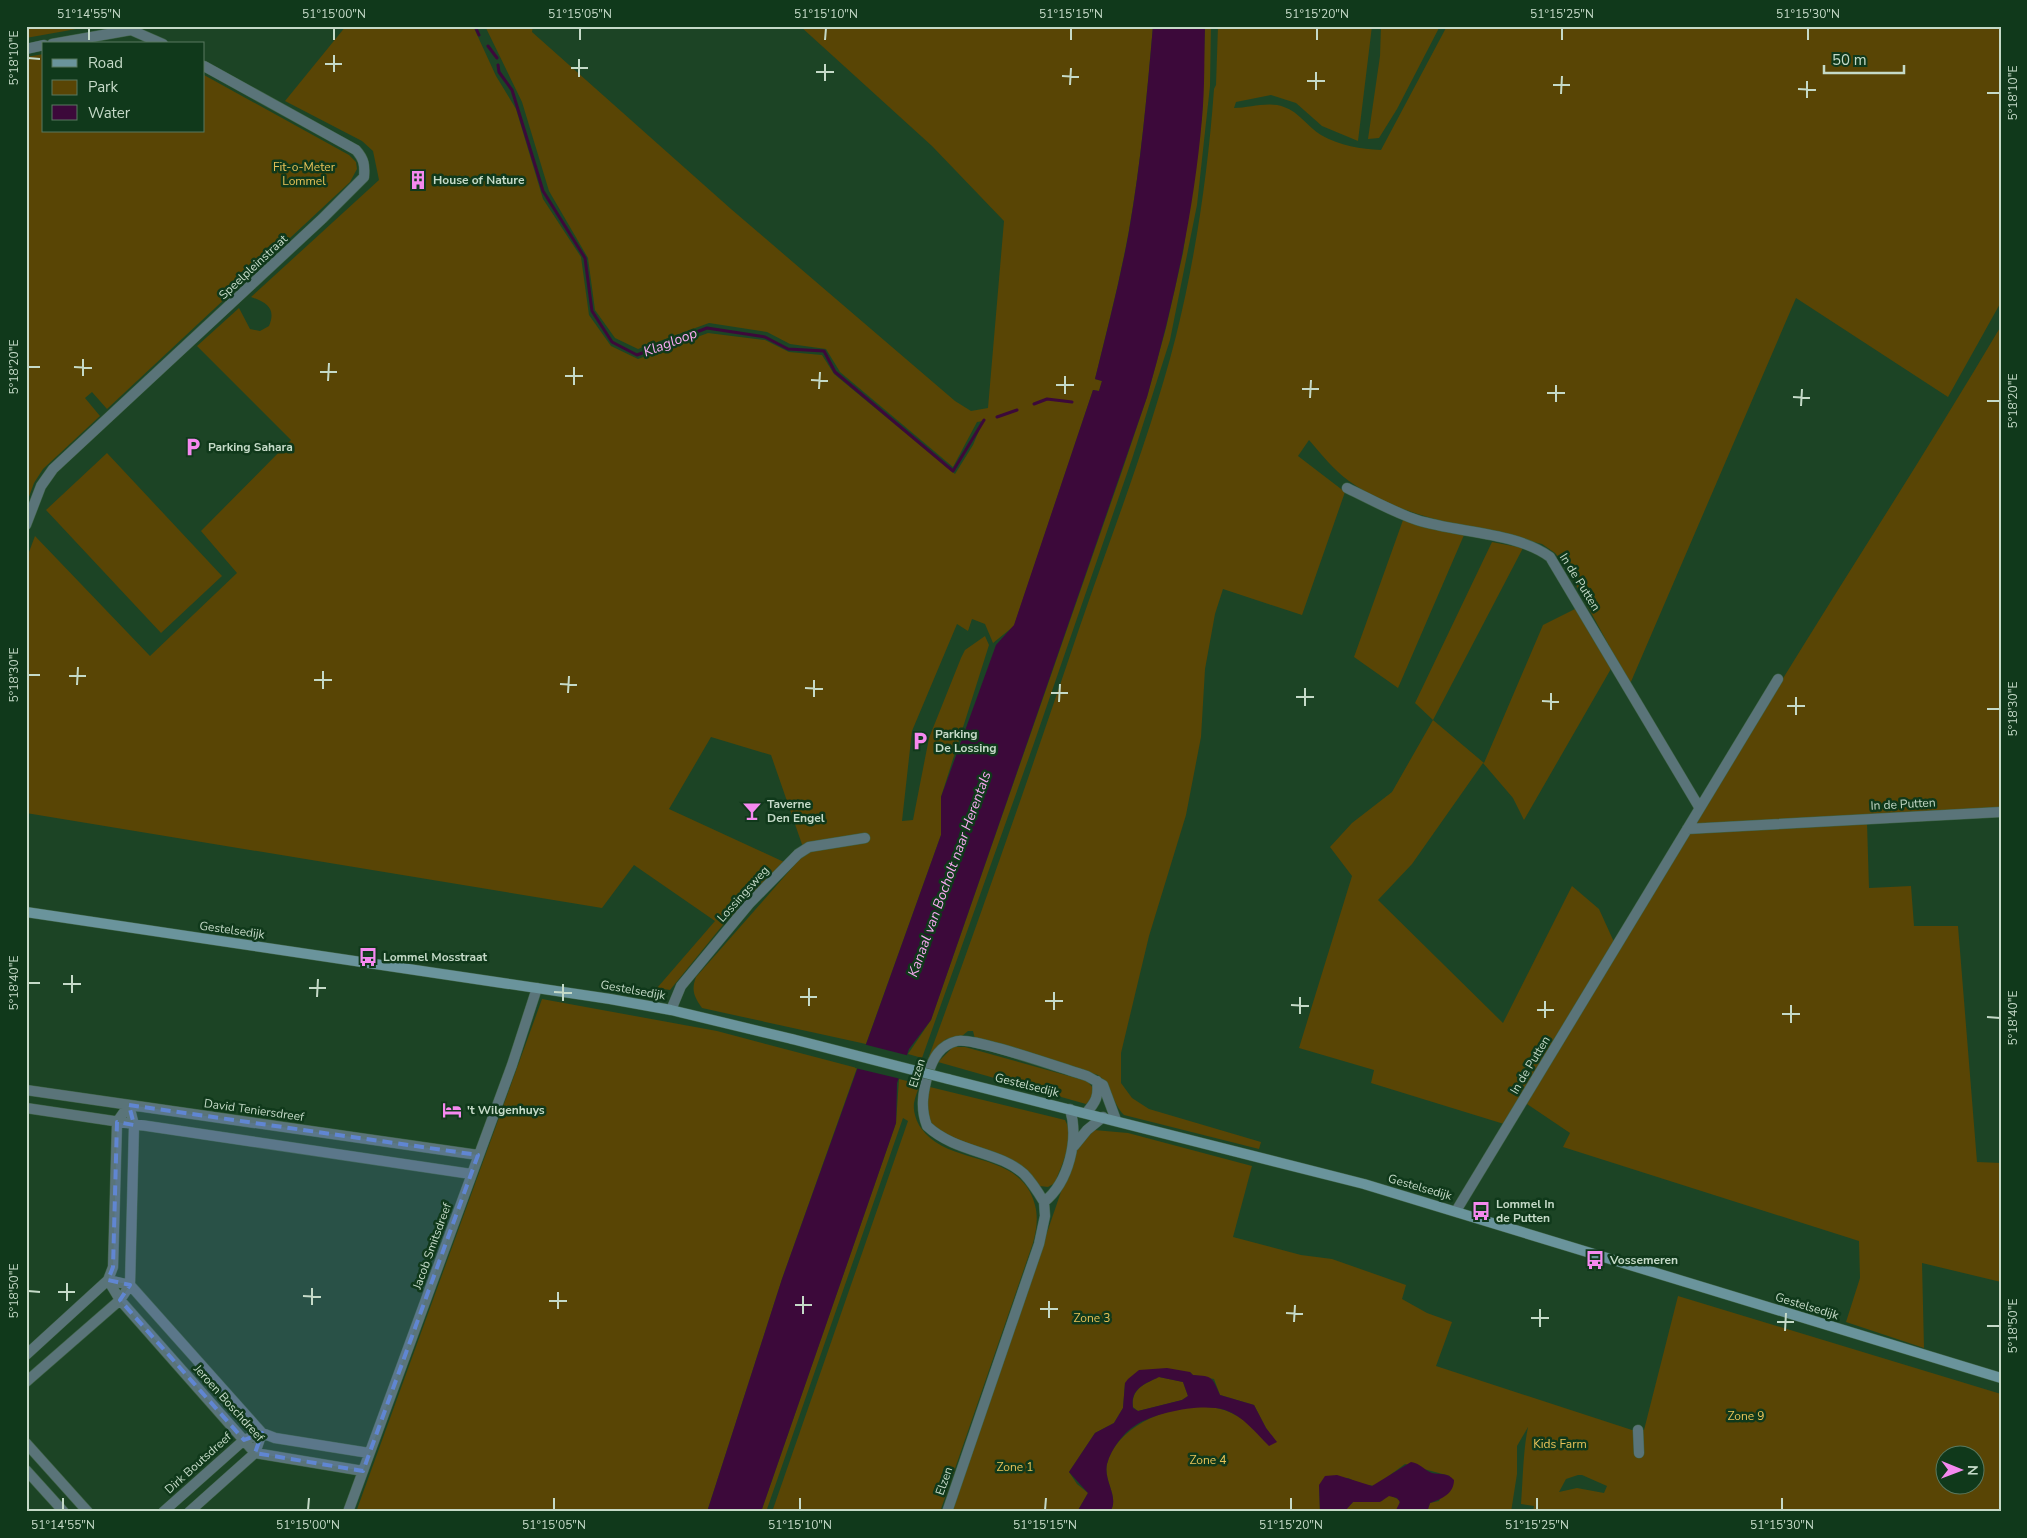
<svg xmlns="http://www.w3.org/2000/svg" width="2027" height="1538" font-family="'Nunito Sans',sans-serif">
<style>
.green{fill:#594505;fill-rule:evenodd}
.water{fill:#3c093a;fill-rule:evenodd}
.pier{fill:#1c4425}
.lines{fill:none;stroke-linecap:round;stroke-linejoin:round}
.stream{stroke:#3c093a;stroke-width:3}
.minor-casing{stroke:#3e6246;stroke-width:11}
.secondary-casing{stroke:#3e6246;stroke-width:11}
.minor{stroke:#5a7479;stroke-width:10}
.secondary{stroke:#6a949c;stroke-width:10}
.secondary-bridge-casing{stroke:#3e6246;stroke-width:11;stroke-linecap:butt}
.secondary-bridge{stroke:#6a949c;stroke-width:10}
.marked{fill:#6086d2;fill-opacity:0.2;stroke:#6086d2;stroke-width:4;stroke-dasharray:10 6;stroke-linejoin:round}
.ticks{fill:none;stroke:#c5dac8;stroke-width:2}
.labels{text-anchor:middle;stroke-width:5;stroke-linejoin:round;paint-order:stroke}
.park-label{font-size:12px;fill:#e9c359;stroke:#10391b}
.poi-label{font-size:12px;font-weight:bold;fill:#c5dac8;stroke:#10391b;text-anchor:start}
.street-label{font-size:12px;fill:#c5dac8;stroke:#10391b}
.water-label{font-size:14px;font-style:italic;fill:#f8a9f2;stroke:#10391b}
.neatline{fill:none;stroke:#c5dac8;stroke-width:2}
.ticks-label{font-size:12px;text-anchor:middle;fill:#c5dac8}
</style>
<rect width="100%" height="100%" fill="#1c4425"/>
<!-- green -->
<path class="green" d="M26,26H93L26,38Z
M346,26H473L496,76L516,109L543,199L581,257L589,315L611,346L638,359L708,333L765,340L789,352L822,355L834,374L955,474L973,445L983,421L977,422L953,467L840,372L826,349L790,344L767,332L709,323L638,349L615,338L595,310L588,258L549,191L522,102L485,26H533L532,32L731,209L955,401L971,411L988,408L1004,221L932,146L800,26H1153C1147,94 1141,163 1129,230C1120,280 1107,330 1095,379L1102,381L1099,391L1093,390L1014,626L993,643L985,624L972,619L968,631L957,624L912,731L902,821L913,820L929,738L961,658L965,650L985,636L989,645L941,797V835L866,1044L702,1008C694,997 691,990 696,977L805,853L771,755L711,737L669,809L784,862L722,926L670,990L657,988L715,921L634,865L602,908L26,813V560L35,536L150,656L237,573L201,531L291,440L197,346L239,308L250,329L260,331L269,326C276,309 268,303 251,297L379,180L373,151L362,141L285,101Z
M1205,26H1211L1210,86L1197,205L1170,340L1132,459L1033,746L922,1058L908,1054L931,1020L1121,474L1147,397L1166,328L1183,253L1202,117Z
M1218,26H1372L1358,141L1322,126L1296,103L1271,95L1236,102L1234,108C1250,108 1268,101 1284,107C1299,112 1308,127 1321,135C1340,146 1361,149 1381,150L1447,26H2001V302L1948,397L1796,298L1630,684L1565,565L1555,553L1542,544C1478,527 1404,521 1349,481C1334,470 1321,454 1309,440L1298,456L1345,492L1302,615L1223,589L1215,614L1205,669L1201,737L1186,815L1149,936L1121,1053V1083L1132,1098L1149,1109L1261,1142L1259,1149L1124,1115C1112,1103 1112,1085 1098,1075L975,1039L973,1031H968L962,1036L946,1039L928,1059C981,915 1031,771 1080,626C1113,530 1151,434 1176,336C1196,255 1208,172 1214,89L1216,85Z
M1381,26H1440L1397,109L1379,138L1368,139L1380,56Z
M44,54V131H204V75L349,155L356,162L357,169L350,182L107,409L92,392L85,398L100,416L43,469L34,483L26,505V57Z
M2001,326V808L1695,826C1792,656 1902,494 2001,326Z
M107,453L222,576L161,633L46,510Z
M1403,520L1464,535L1398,688L1354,657Z
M1492,542L1523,548L1433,720L1484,763L1543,625L1575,609L1612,667L1524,820L1513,798L1483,763L1412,864L1378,900L1503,1023L1572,886L1599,909L1614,942L1504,1124L1371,1083L1374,1070L1299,1048L1352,876L1330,847L1352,823L1392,792L1433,720L1415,703Z
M1867,823L1869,888L1911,886L1914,926H1958L1977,1162L2001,1163V1282L1922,1263L1924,1348L1846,1322L1860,1278L1859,1241L1563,1147L1570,1133L1524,1102L1686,835L1696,832Z
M542,999L717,1031L857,1068L782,1279L707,1512H356Z
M953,1047H965L1087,1081L1093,1088L1092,1099L1086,1104L938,1062Z
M899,1079L920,1084C918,1090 915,1097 914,1103C913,1111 916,1121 921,1128C947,1165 1008,1151 1030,1192C1039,1210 1038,1224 1033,1243L940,1512H772L908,1121L903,1118L766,1512H761L896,1123Z
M930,1087L1065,1120C1076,1139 1061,1165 1055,1183L1048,1187L1040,1186C1034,1180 1029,1170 1022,1166C997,1149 926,1145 926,1106C926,1100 929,1093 930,1087Z
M1094,1130L1128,1133L1252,1166L1233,1237L1301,1255L1332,1259L1406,1285L1402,1299L1427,1313L1452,1322L1436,1366L1632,1430H1644L1678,1296L2001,1394V1512H1533L1534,1506L1521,1504C1523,1479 1523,1451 1528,1427L1517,1446V1474L1511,1512H1427L1430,1503L1439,1501L1450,1476L1405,1464L1375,1486L1361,1484L1348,1478L1319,1485L1320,1512H1110C1120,1497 1103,1481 1107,1464C1118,1421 1185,1398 1224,1410C1238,1414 1263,1434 1276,1442L1266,1428L1254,1405L1220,1395L1214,1379L1193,1375L1190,1372L1125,1383L1123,1408L1114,1423L1095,1433L1069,1472L1077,1484L1088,1493L1077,1512H951L1064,1183L1077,1150ZM1944,1456H1974V1486H1944ZM1578,1475H1582L1607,1486L1604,1493L1577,1488L1559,1492L1566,1479Z
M1159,1377L1183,1382L1188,1396L1182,1400L1138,1411L1133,1407C1131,1389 1144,1384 1159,1377Z
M1386,1496H1392L1399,1500L1400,1505L1395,1512H1344L1353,1502L1382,1501Z"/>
<!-- water -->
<path class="water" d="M1153,26H1205C1204,57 1205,87 1202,118C1194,213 1173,306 1147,397L931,1020L909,1049L897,1083L896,1123L761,1512H707L782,1279L941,835V797L996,645L1014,625L1093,390L1099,391L1102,381L1095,379C1107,330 1120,281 1129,231C1141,163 1147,94 1153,26Z
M1167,1368L1190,1372L1193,1375C1213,1376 1212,1377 1220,1395L1254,1405L1266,1428L1277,1442L1269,1446C1256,1433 1243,1416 1225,1410C1202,1403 1157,1412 1136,1425C1123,1433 1111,1449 1107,1464C1103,1481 1120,1497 1110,1512H1077L1088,1493L1069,1472L1095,1433L1114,1423L1123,1408L1125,1383L1128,1379L1139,1370ZM1159,1377L1183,1382L1188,1396L1182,1400L1138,1411L1133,1408C1130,1389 1144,1384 1159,1377Z
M1411,1462C1420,1463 1424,1470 1432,1473C1440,1475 1447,1472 1454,1480C1454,1494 1441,1499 1430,1503L1427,1512H1395L1400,1502L1397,1498L1389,1496L1380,1502H1353L1344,1512H1320L1319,1485L1325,1476L1337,1475L1372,1486Z"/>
<!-- pier -->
<path class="pier" d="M863,1044L910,1056L901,1079L855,1068Z"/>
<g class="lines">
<!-- stream -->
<path class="stream" d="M475,26L479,35
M488,46L497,58
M498,65L499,72L512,90L543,191L585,258L592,311L612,342L637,355L707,328L765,337L788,349L824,351L835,372L953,471L984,420
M1034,404L1047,399L1072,402
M997,417L1017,410"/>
<!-- minor casing -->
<g class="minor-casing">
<path id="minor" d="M52,44L131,30L163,44
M26,49L44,45
M1347,488C1370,499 1393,512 1417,520C1458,533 1516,532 1550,557L1699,807
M26,525L41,486L53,469L322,219L364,177C365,165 364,159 356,150L204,66
M1687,829L2001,812
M671,1010L681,986L749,904L798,854L809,847L865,838
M26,1090L478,1155
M26,1108L471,1174
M1086,1113C1096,1102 1099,1096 1097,1081
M1074,1146L1087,1130L1103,1117
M1044,1202C1038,1192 1032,1182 1024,1174C999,1151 956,1153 927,1126C920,1108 923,1092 928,1074C933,1058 940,1045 957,1041C975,1037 1063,1069 1087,1076L1103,1085L1116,1120
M1456,1211L1778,679
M108,1280L130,1285L262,1433L255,1453
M108,1280L120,1300L255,1453
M26,1355L108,1280L113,1267L117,1122L129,1105
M26,1382L120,1300L130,1285L134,1125L129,1105
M1638,1430L1639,1453
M26,1443L88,1512
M255,1453L363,1471
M26,1470L64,1512
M163,1512L244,1440L262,1433L275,1438L369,1453
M189,1512L255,1453
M348,1512L512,1065L537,988
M947,1512L1039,1244L1045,1216L1044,1202C1069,1182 1079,1139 1070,1109"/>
</g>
<!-- secondary casing -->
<g class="secondary-casing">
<path id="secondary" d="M26,912L610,999L671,1010L792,1039
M948,1079L1364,1184L2001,1378"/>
</g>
<!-- minor -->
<use href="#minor" class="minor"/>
<!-- secondary -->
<use href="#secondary" class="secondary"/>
<!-- secondary-bridge casing -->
<g class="secondary-bridge-casing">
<path id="secondary-bridge" d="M792,1039L948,1079"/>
</g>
<!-- secondary-bridge -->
<use href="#secondary-bridge" class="secondary-bridge"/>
</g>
<!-- marked area -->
<path class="marked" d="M129,1105L478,1155L363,1471L255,1453L262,1433L244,1440L120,1300L130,1285L108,1280L113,1267L117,1122L134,1125Z"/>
<!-- ticks -->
<path class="ticks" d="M89,40V28M334,40V28M580,40V28M825,40L826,28M1071,40V28M1317,40V28M1562,40V28M1808,40V28M28,58L40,59M325,64H342M571,68H588M334,72V55M816,72H834M1062,76L1079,77M579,77V59M825,81V64M1307,81H1325M1070,85L1071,68M1553,85H1570M1798,89L1816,90M1316,90V72M1987,93H2000M1561,94L1562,76M1807,98V81M28,367H40M74,367L92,368M320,372H337M83,376V359M565,376H583M811,380L828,381M328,381L329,363M574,385V367M1056,385H1074M819,389L820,372M1302,389H1319M1547,393H1565M1065,394V376M1793,397L1810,398M1310,398L1311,380M1987,401H2000M1556,402V385M1801,406L1802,389M28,675H40M69,676H86M314,680H332M560,684L577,685M77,685L78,667M805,688L823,689M323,689V671M568,693L569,676M1051,693H1068M814,697V680M1296,697H1314M1542,701L1559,702M1059,702L1060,684M1305,706V688M1787,706H1805M1987,709H2000M1551,710V693M1796,715V697M28,983H40M63,984H81M309,988H326M554,992L572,993M72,993V975M317,997L318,979M800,997H817M563,1001V984M1045,1001H1063M1291,1005L1309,1006M809,1006V988M1054,1010V992M1537,1010H1554M1300,1014V997M1782,1014H1800M1987,1017L2000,1018M1545,1018V1001M1791,1023V1005M28,1291L40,1292M58,1292H75M303,1296L321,1297M67,1301V1283M549,1301H567M312,1305V1288M795,1305H812M558,1309V1292M1040,1309H1058M1286,1313L1303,1314M803,1314V1296M1049,1318V1301M1531,1318H1549M1294,1322L1295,1305M1777,1322H1794M1987,1326H2000M1540,1327V1309M1785,1331L1786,1313M63,1510V1498M308,1510L309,1498M554,1510V1498M800,1510V1498M1045,1510L1046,1498M1291,1510V1498M1537,1510V1498M1782,1510V1498"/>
<!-- icons -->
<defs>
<g id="building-bare" transform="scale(1.5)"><path d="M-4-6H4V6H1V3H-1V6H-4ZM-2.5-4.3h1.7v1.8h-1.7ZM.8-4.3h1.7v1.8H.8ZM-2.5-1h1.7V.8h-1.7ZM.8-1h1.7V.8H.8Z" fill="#f589ef" stroke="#10391b" stroke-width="2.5" paint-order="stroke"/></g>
<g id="parking-bare" transform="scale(1.5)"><path d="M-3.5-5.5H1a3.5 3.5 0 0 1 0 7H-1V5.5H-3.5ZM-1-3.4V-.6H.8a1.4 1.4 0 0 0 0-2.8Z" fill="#f589ef" stroke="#10391b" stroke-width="2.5" paint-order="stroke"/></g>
<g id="bar-bare" transform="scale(1.5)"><path d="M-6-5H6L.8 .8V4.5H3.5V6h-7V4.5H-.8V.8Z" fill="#f589ef" stroke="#10391b" stroke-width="2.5" paint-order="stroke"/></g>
<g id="bus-bare" transform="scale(1.5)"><path d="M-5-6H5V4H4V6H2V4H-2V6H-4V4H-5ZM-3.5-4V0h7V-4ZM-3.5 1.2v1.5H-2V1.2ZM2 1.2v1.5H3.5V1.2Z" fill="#f589ef" stroke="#10391b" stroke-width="2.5" paint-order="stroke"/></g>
<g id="hotel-bare" transform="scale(1.5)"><path d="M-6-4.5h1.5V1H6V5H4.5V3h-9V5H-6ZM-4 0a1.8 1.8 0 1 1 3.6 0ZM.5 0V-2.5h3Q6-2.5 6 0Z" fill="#f589ef" stroke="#10391b" stroke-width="2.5" paint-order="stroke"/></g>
</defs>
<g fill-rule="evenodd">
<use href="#building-bare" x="418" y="180"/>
<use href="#parking-bare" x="193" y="447"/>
<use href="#parking-bare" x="920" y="741"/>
<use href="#bar-bare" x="752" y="811"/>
<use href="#bus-bare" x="368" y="957"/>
<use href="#hotel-bare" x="452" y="1110"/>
<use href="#bus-bare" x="1481" y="1211"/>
<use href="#bus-bare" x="1595" y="1260"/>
</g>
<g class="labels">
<!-- park labels -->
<g class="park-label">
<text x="304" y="171">Fit-o-Meter<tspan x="304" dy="14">Lommel</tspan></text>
<text x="1092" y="1322">Zone 3</text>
<text x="1746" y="1420">Zone 9</text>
<text x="1560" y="1448">Kids Farm</text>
<text x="1208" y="1464">Zone 4</text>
<text x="1015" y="1471">Zone 1</text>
</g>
<!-- poi labels -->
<g class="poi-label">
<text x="433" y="184">House of Nature</text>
<text x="208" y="451">Parking Sahara</text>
<text x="935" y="738">Parking<tspan x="935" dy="14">De Lossing</tspan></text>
<text x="767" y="808">Taverne<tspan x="767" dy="14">Den Engel</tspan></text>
<text x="383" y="961">Lommel Mosstraat</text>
<text x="467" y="1114">'t Wilgenhuys</text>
<text x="1496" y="1208">Lommel In<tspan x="1496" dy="14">de Putten</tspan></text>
<text x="1610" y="1264">Vossemeren</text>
</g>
<!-- street labels -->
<g class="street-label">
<text transform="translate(253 267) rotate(-43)" y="4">Speelpleinstraat</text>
<text transform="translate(1580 582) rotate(58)" y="4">In de Putten</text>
<text transform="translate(1903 804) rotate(-3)" y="4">In de Putten</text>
<text transform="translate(743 894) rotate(-48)" y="4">Lossingsweg</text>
<text transform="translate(232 930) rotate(8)" y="4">Gestelsedijk</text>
<text transform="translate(633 990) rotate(10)" y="4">Gestelsedijk</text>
<text transform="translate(1530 1065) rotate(-59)" y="4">In de Putten</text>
<text transform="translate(917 1073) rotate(-73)" y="4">Elzen</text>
<text transform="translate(1027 1085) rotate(14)" y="4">Gestelsedijk</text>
<text transform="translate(254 1110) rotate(8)" y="4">David Teniersdreef</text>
<text transform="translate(1420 1187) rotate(16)" y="4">Gestelsedijk</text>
<text transform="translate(432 1246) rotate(-70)" y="4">Jacob Smitsdreef</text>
<text transform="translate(1807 1306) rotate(17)" y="4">Gestelsedijk</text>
<text transform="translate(229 1403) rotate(48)" y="4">Jeroen Boschdreef</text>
<text transform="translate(198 1463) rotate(-42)" y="4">Dirk Boutsdreef</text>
<text transform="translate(944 1481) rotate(-71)" y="4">Elzen</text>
</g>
<!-- water labels -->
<g class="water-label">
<text transform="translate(670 342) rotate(-21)" y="5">Klagloop</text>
<text transform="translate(949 874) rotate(-70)" y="5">Kanaal van Bocholt naar Herentals</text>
</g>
</g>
<!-- border -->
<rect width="2027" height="1538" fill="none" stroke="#10391b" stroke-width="55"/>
<!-- legend -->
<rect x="42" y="42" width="162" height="90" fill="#10391b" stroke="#587960"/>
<rect x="52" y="59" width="25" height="8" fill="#6a949c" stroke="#587960"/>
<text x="88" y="68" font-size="15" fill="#c5dac8">Road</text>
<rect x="52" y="80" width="25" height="15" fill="#594505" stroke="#587960"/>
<text x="88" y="92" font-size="15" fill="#c5dac8">Park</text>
<rect x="52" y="105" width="25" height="15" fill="#3c093a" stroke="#587960"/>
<text x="88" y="118" font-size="15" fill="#c5dac8">Water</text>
<!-- north arrow -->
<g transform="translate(1960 1470) rotate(91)"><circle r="24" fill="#10391b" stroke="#587960"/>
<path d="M0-4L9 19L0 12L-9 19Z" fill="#f589ef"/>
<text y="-8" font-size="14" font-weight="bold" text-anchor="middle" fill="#c5dac8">N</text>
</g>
<!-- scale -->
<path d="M1824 65v8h80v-8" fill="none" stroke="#c5dac8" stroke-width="2.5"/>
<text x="1832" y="65" font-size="15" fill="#c5dac8" stroke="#10391b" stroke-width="4" paint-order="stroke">50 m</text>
<rect x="28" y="28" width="1972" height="1482" class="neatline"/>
<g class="ticks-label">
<text x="89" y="18">51°14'55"N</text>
<text x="334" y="18">51°15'00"N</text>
<text x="580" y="18">51°15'05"N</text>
<text x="826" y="18">51°15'10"N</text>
<text x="1071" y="18">51°15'15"N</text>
<text x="1317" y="18">51°15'20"N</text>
<text x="1562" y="18">51°15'25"N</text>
<text x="1808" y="18">51°15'30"N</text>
<text transform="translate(14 58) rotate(-90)" y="4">5°18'10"E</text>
<text transform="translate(2013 93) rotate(-90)" y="4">5°18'10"E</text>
<text transform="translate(14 367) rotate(-90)" y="4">5°18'20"E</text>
<text transform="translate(2013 401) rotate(-90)" y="4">5°18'20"E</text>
<text transform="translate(14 675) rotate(-90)" y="4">5°18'30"E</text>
<text transform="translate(2013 709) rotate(-90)" y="4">5°18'30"E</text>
<text transform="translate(14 983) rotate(-90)" y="4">5°18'40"E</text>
<text transform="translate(2013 1018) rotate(-90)" y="4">5°18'40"E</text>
<text transform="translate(14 1291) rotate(-90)" y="4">5°18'50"E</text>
<text transform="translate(2013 1326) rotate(-90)" y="4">5°18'50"E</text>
<text x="63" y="1529">51°14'55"N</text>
<text x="308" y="1529">51°15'00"N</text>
<text x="554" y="1529">51°15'05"N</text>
<text x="800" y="1529">51°15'10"N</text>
<text x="1045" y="1529">51°15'15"N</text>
<text x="1291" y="1529">51°15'20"N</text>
<text x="1537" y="1529">51°15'25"N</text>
<text x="1782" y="1529">51°15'30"N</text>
</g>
</svg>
